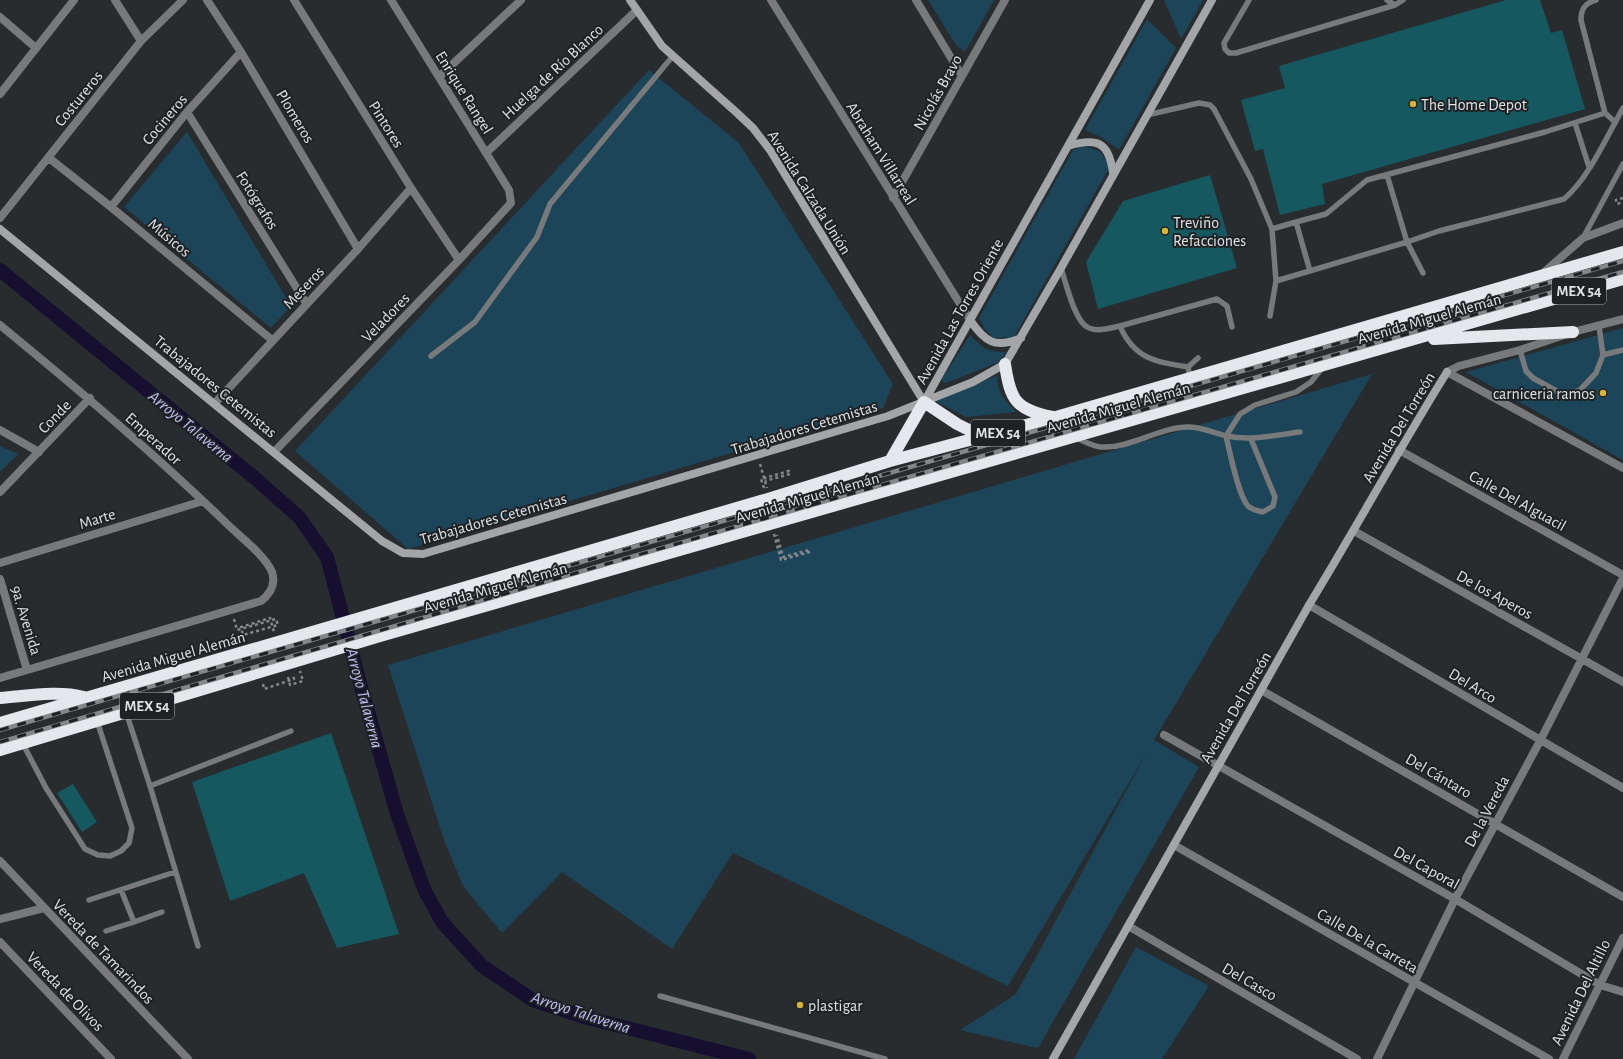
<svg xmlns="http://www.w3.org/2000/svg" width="1623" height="1059" font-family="'Alegreya Sans',sans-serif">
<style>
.green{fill:#1c4559}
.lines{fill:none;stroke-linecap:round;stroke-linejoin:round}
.canal{stroke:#160f30;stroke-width:14}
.building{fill:#15585f}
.path{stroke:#85888b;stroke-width:2.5;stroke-dasharray:3 3;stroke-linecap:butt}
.lane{stroke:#78797b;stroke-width:5.5}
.street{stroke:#78797b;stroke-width:8}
.secondary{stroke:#a3a5a9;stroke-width:8}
.highway{stroke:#e4e7ec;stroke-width:12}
.rail-casing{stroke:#84878a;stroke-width:4.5}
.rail{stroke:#1e2225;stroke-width:3;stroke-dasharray:9;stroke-linecap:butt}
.poi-dot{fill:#d9b434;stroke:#1e2225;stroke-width:1.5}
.labels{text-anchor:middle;stroke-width:4;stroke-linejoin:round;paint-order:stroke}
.shield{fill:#1e2225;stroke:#a6a9ab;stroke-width:1}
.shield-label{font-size:15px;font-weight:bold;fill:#e0e3e5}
.street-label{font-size:16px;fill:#e0e3e5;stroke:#1e2225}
.poi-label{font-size:16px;fill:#e0e3e5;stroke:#1e2225;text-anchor:start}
.water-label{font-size:17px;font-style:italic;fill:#c4bff5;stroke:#1e2225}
</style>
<rect width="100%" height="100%" fill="#282c2f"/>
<!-- green -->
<path class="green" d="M928,0H994L965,52L956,45Z
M1164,0H1203L1181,39Z
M1147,19L1176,48L1119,150L1101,137L1085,130Z
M649,70L739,143L893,384L883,408L408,549L295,451Z
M187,132L291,306L271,328L124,207Z
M1085,146L1101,152L1108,164V170L1014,337L993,338L984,328L979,318L1073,150Z
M1623,328V460L1466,372Z
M970,335C981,347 989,353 1006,352L999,362L946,383L943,382L942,379Z
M1372,374L1154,740L1199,767L1038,1048L960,1030L1016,994L1146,754L1008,986L733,853L672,949L562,872L502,933L463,886L444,840L388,665Z
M998,375C995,391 1006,402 1017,412L966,417L935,401Z
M0,446L18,454L0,472Z
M1136,947L1209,986L1162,1059H1074Z"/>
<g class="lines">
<!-- canal -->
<path class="canal" d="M0,270L256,479L299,517L327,557L360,683L397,814L424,889L442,922L482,966L533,1000L584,1017L749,1059"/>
</g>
<!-- building -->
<path class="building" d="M1506,0H1540L1551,33L1562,30L1585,109L1322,184L1325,204L1280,215L1263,149L1255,151L1241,100L1285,88L1279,66Z
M1210,175L1237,268L1098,309L1086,262L1123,201Z
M331,733L399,934L337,948L304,873L230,901L192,782Z
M73,784L97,822L82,832L57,793Z"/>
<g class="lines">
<!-- path -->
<path class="path" d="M1623,198L1616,200L1617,204L1623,202
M760,464L767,488
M764,488L761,479L789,471L790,474L765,481
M774,534L781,560L810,552L809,550L783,557L777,535
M234,619L237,630L276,619L278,625L243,635L241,627L270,618L274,632
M288,677L290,685L303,681L300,671
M263,684L264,689L294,679L293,675"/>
<!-- lane -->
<path class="lane" d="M1249,0L1224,43L1225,49L1229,53H1236L1395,5L1403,0
M1387,0L1395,5
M1605,113L1615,122
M1147,115L1199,103L1210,105L1214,109L1251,179L1272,229
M1575,123L1589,167
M1387,175L1407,242L1439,231L1564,199C1589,178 1607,136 1623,108
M1583,238L1623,164
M1061,268C1066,283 1075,323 1089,328C1099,332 1110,328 1120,326
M1310,271L1296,222L1326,214L1367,180L1545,132L1605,113L1581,20C1581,9 1585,3 1596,0
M1276,281L1272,229L1296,222
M1270,316L1276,281L1407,242L1423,273
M1520,350L1526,371L1533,378L1562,394H1570L1580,390L1596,373L1603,355L1599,326
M1603,355L1623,350
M431,356L475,322L537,237L550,204L672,57
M1188,367C1156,362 1134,359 1120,326L1217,299L1227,306L1232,327
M1190,378L1188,367L1198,358
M1076,438C1084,441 1094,447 1102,447C1129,449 1160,427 1188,427C1202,427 1214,433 1227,436C1251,441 1276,435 1300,432
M1251,439L1275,497L1273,506L1263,512C1257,511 1252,510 1248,506C1238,495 1230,452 1226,436L1240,414L1255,405L1296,392L1311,382L1323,367
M126,712L150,786L198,946
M23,744L46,788L85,849L98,855L110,856L121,851L129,843L132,828L97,721
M150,786L291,731
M121,890L134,922L162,912
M89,900L175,872
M106,931L134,922
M660,996L885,1059"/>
<!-- street -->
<path class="street" d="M115,0L141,41
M207,0L241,52L358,249
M294,0L411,188L459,260
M771,0L970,320
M916,0L962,76
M0,17L36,48
M439,77L521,0
M0,94L74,0
M187,112L306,303
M486,153L637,10
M49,158L111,207L272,340
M893,198L1005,0
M111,207L187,112L241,52
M0,218L141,41L183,0
M1542,274L1583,238L1623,223
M0,325C77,388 153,452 224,521C238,535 265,555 272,572C276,584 270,594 261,601L0,678
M1447,372L1623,468
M1447,372L1459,366L1520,350L1573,332L1623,319
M215,403L358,249L411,188
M0,430L39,452
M1399,450L1623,575
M274,452L459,260L511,203L509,190L391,0
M0,492L90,398
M1354,531L1623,682
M0,563L203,501
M0,579L27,670
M1309,605L1623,788
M1261,690L1623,897
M1164,735L1455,899L1600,985L1623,992
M1174,845L1549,1059
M0,861L188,1059
M0,919L44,908
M1130,927L1357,1059
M0,942L111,1059
M1377,1059L1455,899L1540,741L1623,578
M1563,1059L1623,938"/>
<!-- secondary -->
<path class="secondary" d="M630,0L662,46L736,112L753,128L770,150L924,402
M1068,146C1097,137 1109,142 1113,173
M0,229L382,541L403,553L423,554L888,416L973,382L1005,364L1061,268L1212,0
M970,320C985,342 995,349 1021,338
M924,402L1150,0
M1053,1059L1309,605C1356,528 1399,449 1447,372"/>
<!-- highway -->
<path class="highway" d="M1434,339L1573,332
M1005,364C1010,400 1016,410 1053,417
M890,461L924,402L957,424L983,437
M0,698C27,696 57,690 84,697
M0,723L771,498L890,461L1056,417L1623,252
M0,750L380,636L1623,279"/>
<!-- rail casing -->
<g class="rail-casing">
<path id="rail" d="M0,730L1623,261
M0,742L610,563L1623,272"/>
</g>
<!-- rail -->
<use href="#rail" class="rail"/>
</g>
<!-- markers -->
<g class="poi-dot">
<circle cx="1413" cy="104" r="4"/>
<circle cx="1165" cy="231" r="4"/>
<circle cx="1603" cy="393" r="4"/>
<circle cx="800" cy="1005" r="4"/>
</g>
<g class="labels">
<!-- shield labels -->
<g class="shield">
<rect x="1552" y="278" width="54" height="26" rx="3"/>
<rect x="971" y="420" width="54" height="26" rx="3"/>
<rect x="120" y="693" width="54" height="26" rx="3"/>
</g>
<g class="shield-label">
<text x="1579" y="296">MEX 54</text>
<text x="998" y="438">MEX 54</text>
<text x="147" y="711">MEX 54</text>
</g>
<!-- street labels -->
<g class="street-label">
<text transform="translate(552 71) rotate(-43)" y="6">Huelga de Río Blanco</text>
<text transform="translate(465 92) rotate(58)" y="6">Enrique Rangel</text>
<text transform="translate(937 92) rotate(-61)" y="6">Nicolás Bravo</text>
<text transform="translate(78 98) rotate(-51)" y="6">Costureros</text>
<text transform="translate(296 116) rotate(59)" y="6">Plomeros</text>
<text transform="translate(164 119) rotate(-50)" y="6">Cocineros</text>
<text transform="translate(387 124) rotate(58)" y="6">Pintores</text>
<text transform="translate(882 153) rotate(58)" y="6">Abraham Villarreal</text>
<text transform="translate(810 192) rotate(58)" y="6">Avenida Calzada Unión</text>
<text transform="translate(258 200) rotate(58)" y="6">Fotógrafos</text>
<text transform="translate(170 237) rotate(40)" y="6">Músicos</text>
<text transform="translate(303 287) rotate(-47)" y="6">Meseros</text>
<text transform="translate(959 311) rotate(-61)" y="6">Avenida Las Torres Oriente</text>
<text transform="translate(385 317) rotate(-46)" y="6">Veladores</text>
<text transform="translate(1429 318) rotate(-16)" y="6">Avenida Miguel Alemán</text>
<text transform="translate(216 386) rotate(39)" y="6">Trabajadores Cetemistas</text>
<text transform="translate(1118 407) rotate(-16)" y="6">Avenida Miguel Alemán</text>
<text transform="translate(54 416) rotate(-46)" y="6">Conde</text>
<text transform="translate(804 427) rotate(-17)" y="6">Trabajadores Cetemistas</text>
<text transform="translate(1398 427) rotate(-59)" y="6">Avenida Del Torreón</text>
<text transform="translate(154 438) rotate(42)" y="6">Emperador</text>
<text transform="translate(807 497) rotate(-16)" y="6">Avenida Miguel Alemán</text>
<text transform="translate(1518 500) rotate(29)" y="6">Calle Del Alguacil</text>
<text transform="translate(97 518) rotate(-17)" y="6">Marte</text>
<text transform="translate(493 518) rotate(-16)" y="6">Trabajadores Cetemistas</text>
<text transform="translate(495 587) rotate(-16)" y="6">Avenida Miguel Alemán</text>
<text transform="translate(1495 594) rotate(29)" y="6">De los Aperos</text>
<text transform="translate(27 620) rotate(73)" y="6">9a. Avenida</text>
<text transform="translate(173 656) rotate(-16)" y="6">Avenida Miguel Alemán</text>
<text transform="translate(1473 685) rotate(31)" y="6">Del Arco</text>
<text transform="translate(1235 707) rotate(-60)" y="6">Avenida Del Torreón</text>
<text transform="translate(1439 775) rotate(30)" y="6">Del Cántaro</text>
<text transform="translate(1486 811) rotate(-62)" y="6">De la Vereda</text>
<text transform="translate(1427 867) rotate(29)" y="6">Del Caporal</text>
<text transform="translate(1368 940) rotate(30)" y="6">Calle De la Carreta</text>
<text transform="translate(104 951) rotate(46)" y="6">Vereda de Tamarindos</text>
<text transform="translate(1250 981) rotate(30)" y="6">Del Casco</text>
<text transform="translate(66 991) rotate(46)" y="6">Vereda de Olivos</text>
<text transform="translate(1580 992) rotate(-64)" y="6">Avenida Del Altillo</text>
</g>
<!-- poi labels -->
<g class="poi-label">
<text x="1421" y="110">The Home Depot</text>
<text x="1173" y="228">Treviño<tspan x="1173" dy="18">Refacciones</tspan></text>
<text x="1595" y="399" text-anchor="end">carniceria ramos</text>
<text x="808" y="1011">plastigar</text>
</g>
<!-- water labels -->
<g class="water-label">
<text transform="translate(191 426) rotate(39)" y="6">Arroyo Talaverna</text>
<text transform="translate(365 698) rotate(75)" y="6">Arroyo Talaverna</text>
<text transform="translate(581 1012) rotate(18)" y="6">Arroyo Talaverna</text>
</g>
</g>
</svg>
